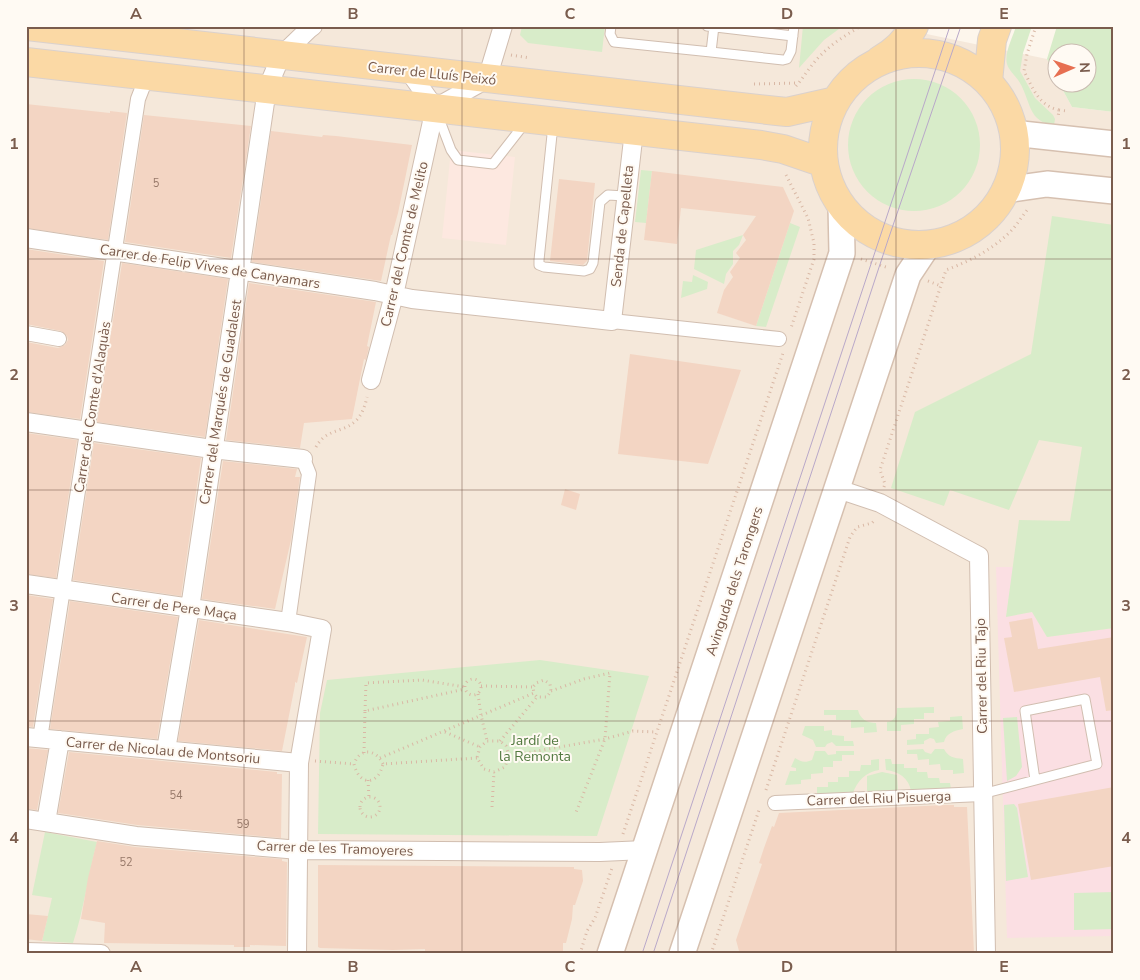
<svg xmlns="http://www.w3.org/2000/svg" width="1140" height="980" font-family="'Nunito Sans',sans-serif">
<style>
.residential{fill:#f5e8da}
.commercial{fill:#fde8e0}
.medical{fill:#fbdfe3}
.green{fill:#d8ecc9}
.building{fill:#f3d5c3}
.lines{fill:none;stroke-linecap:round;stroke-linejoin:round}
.service-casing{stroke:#d1beb0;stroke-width:11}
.pedestrian-casing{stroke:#d1beb0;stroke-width:16}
.minor-casing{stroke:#d1beb0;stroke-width:20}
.secondary-casing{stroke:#d6c0b0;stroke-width:28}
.primary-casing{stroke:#dad1cd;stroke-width:30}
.path{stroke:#d9b8a5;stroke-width:3;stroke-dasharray:1 4;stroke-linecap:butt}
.service{stroke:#fff;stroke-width:9}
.pedestrian{stroke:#fff;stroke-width:14}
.minor{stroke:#fff;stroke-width:18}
.secondary{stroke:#fff;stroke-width:25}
.primary{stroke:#fbd9a5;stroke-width:28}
.tram{stroke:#b9a8c9;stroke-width:1}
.grid{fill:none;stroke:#7a5c4d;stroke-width:1;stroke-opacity:0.55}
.labels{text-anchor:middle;stroke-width:4;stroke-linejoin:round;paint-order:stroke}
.number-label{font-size:11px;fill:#987a6a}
.street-label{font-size:14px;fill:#7a5c4d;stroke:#fffaf3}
.park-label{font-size:14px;fill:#537a41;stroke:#fffaf3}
.neatline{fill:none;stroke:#7a5c4d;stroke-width:2}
.grid-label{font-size:16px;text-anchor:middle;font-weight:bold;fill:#7a5c4d}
</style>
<rect width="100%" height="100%" fill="#fdf6ec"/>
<!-- residential -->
<path class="residential" d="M26,26H888L1047,59L1057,79L1058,82L1059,83L1072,107L1114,112V954H26Z"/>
<!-- commercial -->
<path class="commercial" d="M451,150L515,157L506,245L442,238Z"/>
<!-- medical -->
<path class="medical" d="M996,567H1013L1006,616L1032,612L1047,637L1114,628V936L1007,938Z"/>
<!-- green -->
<path class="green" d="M522,26H605L602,52L528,43L520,35Z
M803,26H843L824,40L799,68Z
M1016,26H1032L1023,53L1020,71L1035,98L1053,115L1055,119L1054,125C1028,122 1031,102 1020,83C1017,77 1009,71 1007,64C1004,53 1013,37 1016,26Z
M1057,26H1114V112L1072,107L1059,83L1088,82V52H1058L1057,79L1047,59Z
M848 145a66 66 0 1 1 132 0a66 66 0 1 1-132 0Z
M641,170L652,171L646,223L635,222Z
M1052,216L1114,225V628L1047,637L1032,612L1006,617L1019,520L1070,521L1082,447L1039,440L1009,510L950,490L944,506L891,488L915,412L1031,354Z
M790,223L800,227L766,327L756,326Z
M743,235L739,245L733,251V264L726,274L724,284L694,269L696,250Z
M693,275L708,282L707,289L681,298L683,281L692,282Z
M540,660L649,676L597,836L318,834L320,713L327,680Z
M934,707V713H924V719H914V724L901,725V731H887V722C895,721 897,715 897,708Z
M824,710H858C860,719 867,723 876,723L877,732L864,733V727L851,728V720H836V715H824Z
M962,716L963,729C954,731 946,733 944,742L936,743L934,739L930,738L924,741V744L907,745V740L916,739V734H929V728L939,727L938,722L950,721V717Z
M1017,717L1022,767L1016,776L1007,781L1003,718Z
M805,726H824V731L832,730V735L844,736V741H853L854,746H836L832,742L827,744L825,747H816L813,740L802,735Z
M923,749L925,752L931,754L935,749H944C948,757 954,758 963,759L964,773L953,774V770H941L940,764L929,765V759L918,760L917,754H907V750Z
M815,751H825L828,755L836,754V751H854V755H842V761H833V767H823V773L811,774V779L801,780V784L785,785L790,771H796V768L791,767L795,758C801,762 805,763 812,760Z
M879,759V770C866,772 857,781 853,793L817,794V787H828V782H838V777H849V771H860L861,765H871V760Z
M885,759H891L892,764H904V768H917V772H927L928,778H939L940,783H950L951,789L911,791C909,778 898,771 886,770Z
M882,772L897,775L898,792L867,793V776Z
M1014,804L1017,808L1028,877L1006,881L1004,805Z
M45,832L97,842C88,876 84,909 73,943L42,941L52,898L32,895Z
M1114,892V929L1074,930V893Z"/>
<!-- building -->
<path class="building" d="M26,104L110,113V111L127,113L108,240L26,228Z
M144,115L251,126L231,258L125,242Z
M271,131L322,137L323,135L336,136L412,145L398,213L392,235H391L381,281L252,262Z
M652,171L783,187L794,211L756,326L717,313L724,290L733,277L730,272L740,258L736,253L746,240L743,235L756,216L681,208L677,244L644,240Z
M559,179L595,183L587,261L583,265L550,261Z
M26,249L104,261L80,419L26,412V342L58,348L65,345L68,340L67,336L61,331L26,324Z
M122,263L228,279L205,437L97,422Z
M249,283L376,302L367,346L369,347L366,360L364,359L352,419L304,423L300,448L226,440Z
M630,354L741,370L708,464L618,454Z
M26,433L77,440L56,578L26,574Z
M94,443L201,458L181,596L73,580Z
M223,461L297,469L295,477H300L291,540L275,609L202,599Z
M565,489L580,494L576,510L561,505Z
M26,595L53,599L33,727L26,726Z
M70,601L178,617L157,739L50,729Z
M1032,618L1038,649L1114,637V710L1106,711L1100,677L1014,692L1004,638L1012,637L1009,622Z
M199,620L307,637L297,683L295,682V685L282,751L178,741Z
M26,748L48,750L37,810L26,809Z
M69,752L277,772V774H282L281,838L137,825L58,813Z
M1114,787V866L1031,880L1018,804Z
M945,805H954V807H967L974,953L742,954L739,951L736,940L762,864L759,863L764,848L772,826L774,827L779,813Z
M97,841L135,847L282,859V861L287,862L286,946L250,945V947H234V945L104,943L105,923L81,919L88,878Z
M318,865L574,867V869L582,870L583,881L575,905H573L572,919L566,943H563V953L506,954L425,952V949L393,950L320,948L318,947Z
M26,914L48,916L42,941L26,939Z"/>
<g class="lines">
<!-- service casing -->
<g class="service-casing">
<path id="service" d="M611,26L610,34L614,42L711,52
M707,26L793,36
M714,26L711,52L783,60L787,59L791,51L794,26
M437,113L451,150L458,160L493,164L525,123
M553,125L539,260V265L544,267L584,271L590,269L593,263L600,202L608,195L625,196
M982,794L1097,764L1085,699L1025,711L1035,780"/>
</g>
<!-- pedestrian casing -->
<g class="pedestrian-casing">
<path id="pedestrian" d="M612,321L779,339
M26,333L59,339
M288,622L309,474L303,459
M40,739L138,99L147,76
M775,803L982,794"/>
</g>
<!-- minor casing -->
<g class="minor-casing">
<path id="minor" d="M408,70L435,108
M435,108L487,79L503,26
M26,238L375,291L412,299L612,321L634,131
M371,380L394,295L435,108
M26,422L212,449L303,459
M838,489L880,503L979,556L986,954
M26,584L288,622L322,629L299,763L297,954
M26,737L299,763
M166,750L190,608L267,89L281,56L309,29L313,26
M26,819L136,836L299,850L600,852L645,850
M46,822L60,740
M26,952L101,954"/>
</g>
<!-- secondary casing -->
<g class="secondary-casing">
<path id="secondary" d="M1013,133L1114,144
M1005,190L1047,184L1114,191
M610,954L842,253L841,205
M682,954L908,275L928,245"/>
</g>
<!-- primary casing -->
<g class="primary-casing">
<path id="primary" d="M27,26L777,111L787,112L836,101
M823 149a96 96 0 1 1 192 0a96 96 0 1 1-192 0Z
M880,60C894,52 906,41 914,26
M26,62L761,145L783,149L824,163
M988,82L992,40L997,26"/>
</g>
<!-- path -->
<path class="path" d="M1036,26L1027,54L1024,71C1032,87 1039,106 1059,110L1058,117
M511,55L530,58
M754,84L798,83
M796,86C804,77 810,66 819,57C831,44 846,35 861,26
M1059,110L1067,111
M786,175L808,218L814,243V259L791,328
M861,259L889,268
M928,281L941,286
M316,447C330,421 358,440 367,397
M884,487L885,484L880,470L946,270C970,261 992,250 1011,231C1017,225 1022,216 1028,209
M465 687a8 8 0 1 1 16 0a8 8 0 1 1-16 0Z
M481,686L533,687
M551,691L584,679L610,673L605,739L575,815
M478,694L481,715L487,741
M365,711L366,683L422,680L465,687
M445,732L480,747
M500,741L537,697
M364,753L365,711L465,689
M509,756L506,746L500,741H487L480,747L477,758L484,769L494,772L505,767L509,756L605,739L633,731L656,732
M380,758L534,693L537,697H547L551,691L550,684L544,680L536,683L533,687L534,693
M315,761L354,764
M383,764C376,749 360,747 354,764C359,786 378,786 383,764L477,758
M368,780L369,798
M766,790L850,537L857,527L872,523L875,520
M360 807a10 10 0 1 1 20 0a10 10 0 1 1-20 0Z
M492,807L494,772
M623,834L783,353
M580,954L587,931L595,918L612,868
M711,954L760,807"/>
<!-- service -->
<use href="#service" class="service"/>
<!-- pedestrian -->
<use href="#pedestrian" class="pedestrian"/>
<!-- minor -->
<use href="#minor" class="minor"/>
<!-- secondary -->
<use href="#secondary" class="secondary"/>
<!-- primary -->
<use href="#primary" class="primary"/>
<!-- tram -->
<path class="tram" d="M642,954L950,26
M653,954L888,240L961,26"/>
</g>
<!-- grid -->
<path class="grid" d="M244,26V954M462,26V954M678,26V954M896,26V954M26,259H1114M26,490H1114M26,721H1114"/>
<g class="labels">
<!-- number labels -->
<g class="number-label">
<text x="156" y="187">5</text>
<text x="176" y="799">54</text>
<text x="243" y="828">59</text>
<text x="126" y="866">52</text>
</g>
<!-- street labels -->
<g class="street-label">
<text transform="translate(432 73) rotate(6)" y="5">Carrer de Lluís Peixó</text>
<text transform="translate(622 226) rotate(-84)" y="5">Senda de Capelleta</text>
<text transform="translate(404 244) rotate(-77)" y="5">Carrer del Comte de Melito</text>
<text transform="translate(210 266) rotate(9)" y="5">Carrer de Felip Vives de Canyamars</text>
<text transform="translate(220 402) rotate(-81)" y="5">Carrer del Marqués de Guadalest</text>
<text transform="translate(92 407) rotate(-81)" y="5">Carrer del Comte d'Alaquàs</text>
<text transform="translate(734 581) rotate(-72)" y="5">Avinguda dels Tarongers</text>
<text transform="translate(174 606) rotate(8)" y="5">Carrer de Pere Maça</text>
<text transform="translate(981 676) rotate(-91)" y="5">Carrer del Riu Tajo</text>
<text transform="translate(163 750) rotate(5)" y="5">Carrer de Nicolau de Montsoriu</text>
<text transform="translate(879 798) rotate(-2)" y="5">Carrer del Riu Pisuerga</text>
<text transform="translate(335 848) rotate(2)" y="5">Carrer de les Tramoyeres</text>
</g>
<!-- park labels -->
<g class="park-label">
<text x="535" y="745">Jardí de<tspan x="535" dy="16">la Remonta</tspan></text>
</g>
</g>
<!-- border -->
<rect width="1140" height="980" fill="none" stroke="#fffaf3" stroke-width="55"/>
<!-- north arrow -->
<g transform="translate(1072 68) rotate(88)"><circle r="24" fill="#fffaf3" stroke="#cabbb1"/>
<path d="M0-4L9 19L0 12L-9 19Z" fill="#e76f51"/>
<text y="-8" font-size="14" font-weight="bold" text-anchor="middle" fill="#7a5c4d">N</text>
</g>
<rect x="28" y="28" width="1084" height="924" class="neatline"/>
<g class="grid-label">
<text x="136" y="19">A</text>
<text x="353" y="19">B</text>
<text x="570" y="19">C</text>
<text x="787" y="19">D</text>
<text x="1004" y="19">E</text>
<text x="14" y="149">1</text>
<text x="1126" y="149">1</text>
<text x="14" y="380">2</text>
<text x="1126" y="380">2</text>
<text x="14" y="611">3</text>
<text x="1126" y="611">3</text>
<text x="14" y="843">4</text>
<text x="1126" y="843">4</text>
<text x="136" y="972">A</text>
<text x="353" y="972">B</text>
<text x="570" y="972">C</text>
<text x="787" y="972">D</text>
<text x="1004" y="972">E</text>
</g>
</svg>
